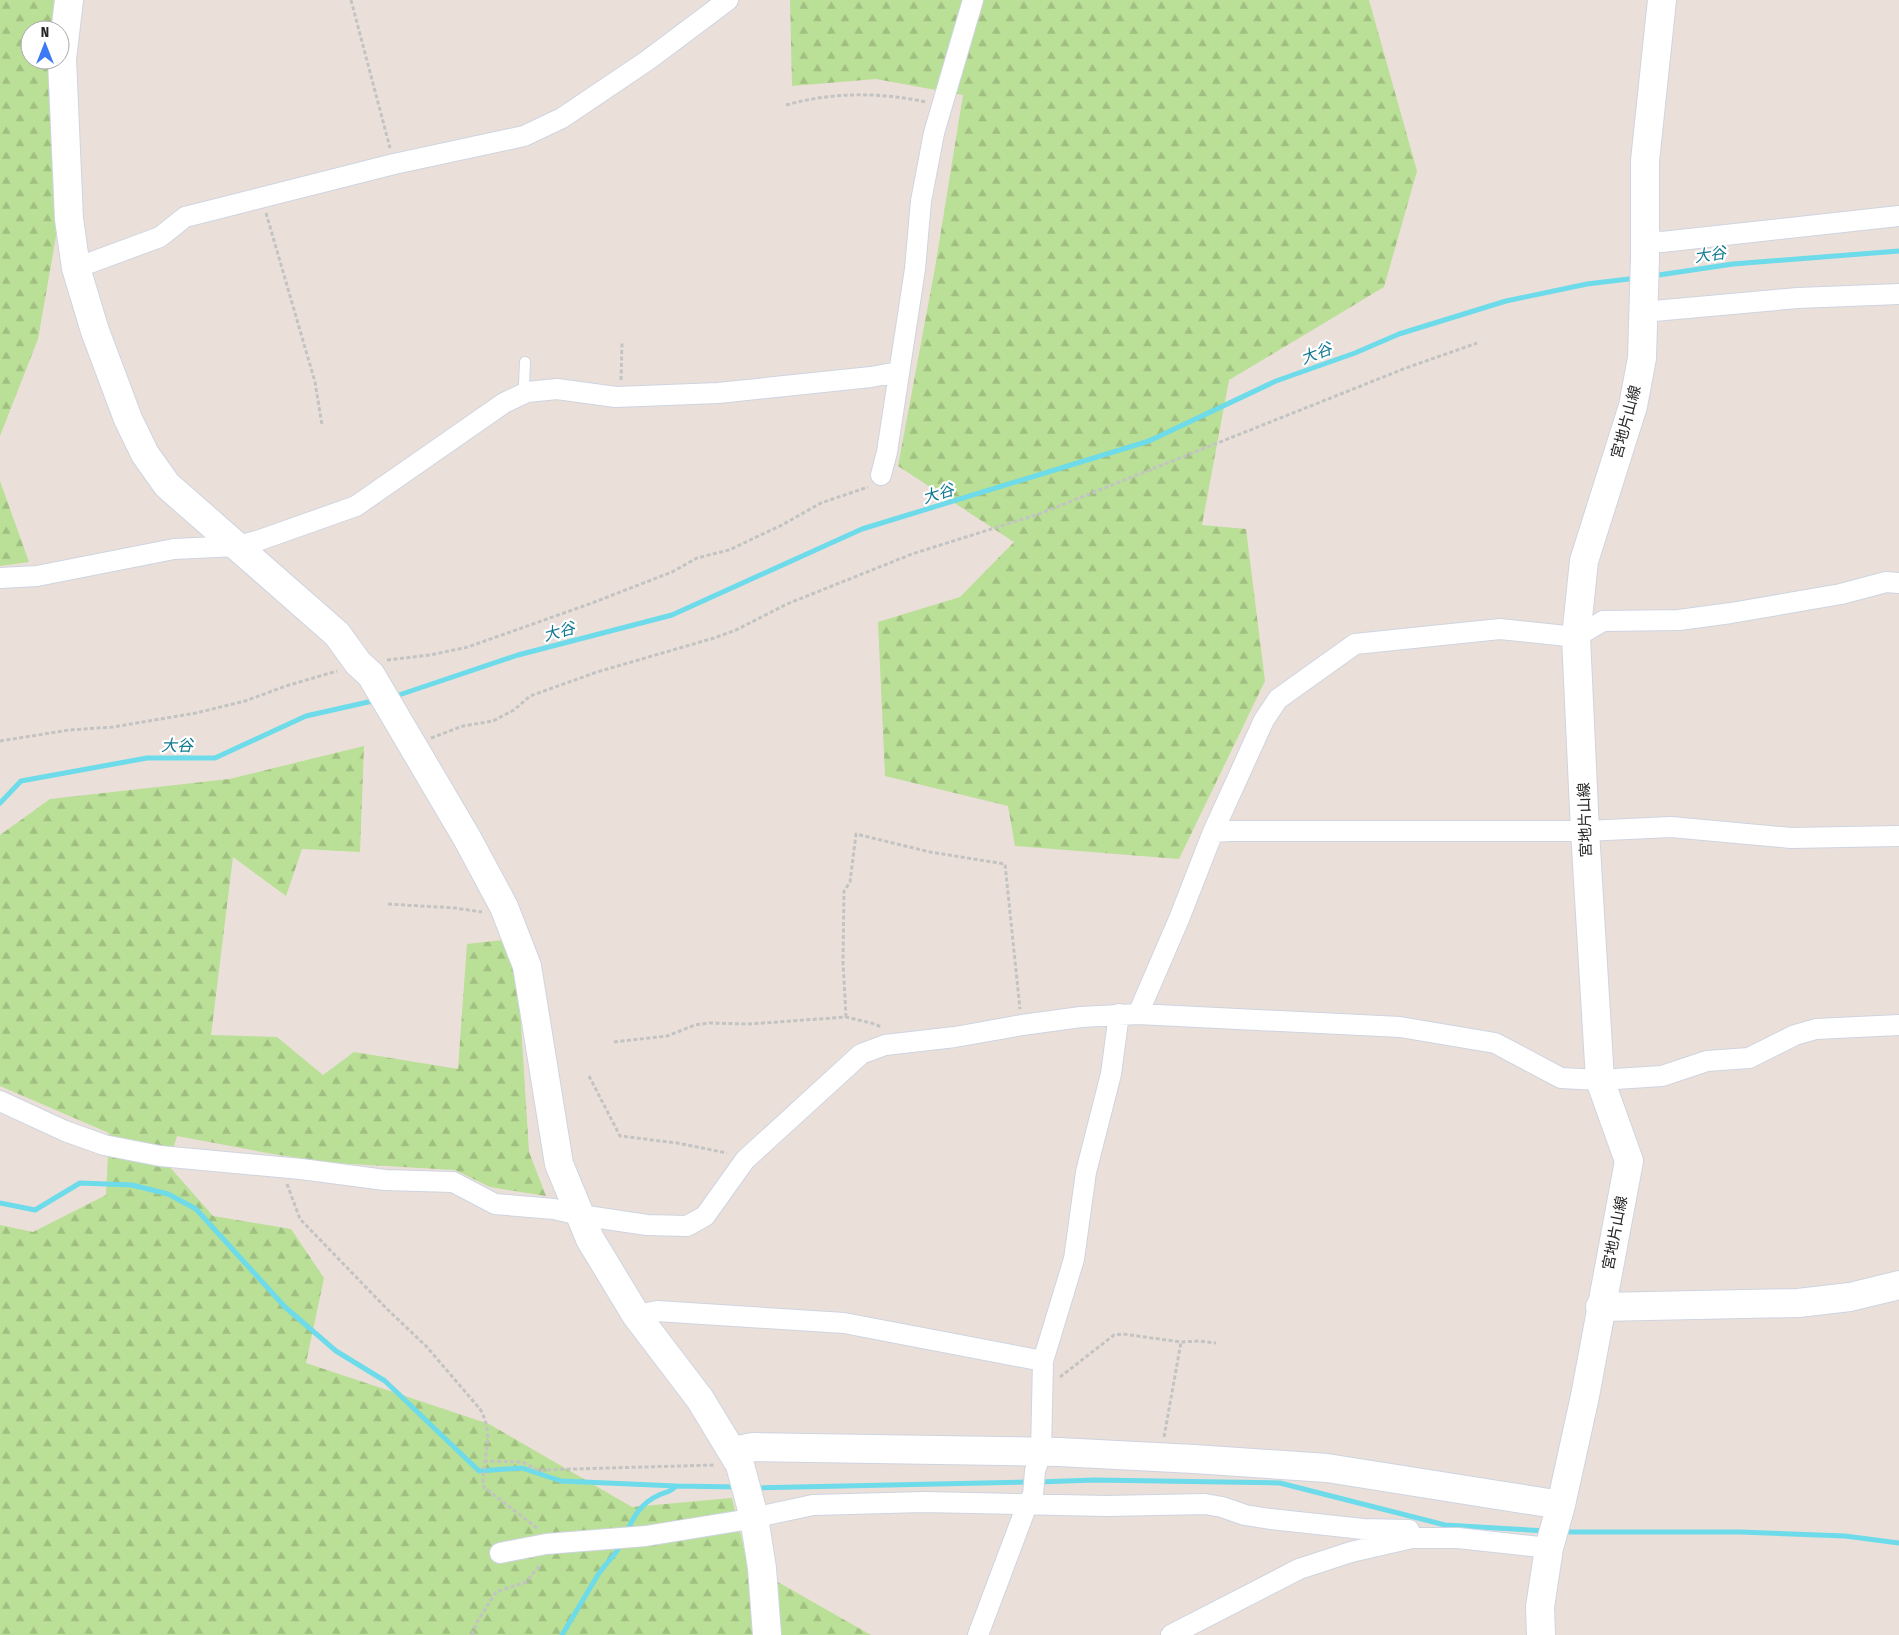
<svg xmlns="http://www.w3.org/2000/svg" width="1899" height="1635" font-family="'Fira Sans Condensed','Noto Sans JP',sans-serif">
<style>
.forest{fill:url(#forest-firs)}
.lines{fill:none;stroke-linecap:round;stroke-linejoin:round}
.stream{stroke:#6ddbea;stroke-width:5}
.lane-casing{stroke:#ced4e0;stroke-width:12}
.street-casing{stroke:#ced4e0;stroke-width:22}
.secondary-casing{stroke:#ced4e0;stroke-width:30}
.path{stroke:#c3c3c3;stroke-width:3;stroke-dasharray:4 2.5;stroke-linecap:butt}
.lane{stroke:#fff;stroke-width:10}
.street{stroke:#fff;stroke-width:20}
.secondary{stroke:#fff;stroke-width:28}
.labels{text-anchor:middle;stroke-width:4.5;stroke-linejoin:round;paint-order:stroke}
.street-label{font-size:15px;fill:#272727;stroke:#fff}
.water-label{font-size:16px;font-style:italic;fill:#117891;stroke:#fff}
</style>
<defs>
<pattern id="forest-firs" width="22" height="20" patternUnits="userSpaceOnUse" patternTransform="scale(1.25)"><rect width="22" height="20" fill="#badf96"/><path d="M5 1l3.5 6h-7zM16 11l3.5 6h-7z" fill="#a0bf81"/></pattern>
</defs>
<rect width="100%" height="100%" fill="#eae0d9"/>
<!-- forest -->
<path class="forest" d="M0,0H56L52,17L53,30H30V60H53L58,225L38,339L0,436Z
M790,0H1369L1417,171L1384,287L1229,380L1202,525L1246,529L1265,681L1179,859L1015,846L1008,806L885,776L878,622L960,597L1014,542L898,466L935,268L963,95L876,79L792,86Z
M0,481L29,562L0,566Z
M364,746L360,852L302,849L286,896L233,857L211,1035L277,1037L323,1075L354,1052L458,1069L467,944L503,940L518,977L529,1152L546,1196L490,1187L455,1170L334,1163L273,1154L177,1136L168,1165L213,1216L291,1229L324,1278L306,1363L489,1424L632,1507L732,1498L748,1565L871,1635H0V1225L33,1232L106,1195L109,1133L0,1086V835L50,799L229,779Z"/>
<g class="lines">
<!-- stream -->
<path class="stream" d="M1652,276L1733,264L1899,251
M393,697L518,655L672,615L862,529L1149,441L1276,381L1355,353L1399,334L1506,301L1587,284L1637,278
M0,803L21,781L147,758H215L306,716L377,700
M0,1203L35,1210L80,1183L132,1185L168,1194L196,1209L285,1307L336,1351L385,1381L479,1471L522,1468L561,1481L676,1486L737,1487
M1038,1482L1095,1480L1280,1483L1445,1525L1547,1531
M756,1488L1030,1482
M1563,1532H1740L1845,1536L1899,1543
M626,1533C634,1516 641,1503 659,1495C666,1492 671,1492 676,1486
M562,1635L599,1573L617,1551L621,1543"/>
<!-- lane casing -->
<g class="lane-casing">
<path id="lane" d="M525,362L524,385L527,392"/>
</g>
<!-- street casing -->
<g class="street-casing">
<path id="street" d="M1645,240L1662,242L1899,216
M76,268L160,237L185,217L394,164L524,136L562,118L648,60L728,0
M1643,312L1798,298L1899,294
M881,475L887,452L915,269L921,201L934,133L973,0
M0,578L37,576L174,549L238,546L260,540L356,506L504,403L527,392L557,389L616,397L718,393L871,377L898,372
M1213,832L1231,831H1585L1671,827L1791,838L1899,836
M1138,1014L1179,919L1213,832L1264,720L1278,699L1355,644L1500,629L1576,637L1603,621L1679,620L1731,613L1841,594L1886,582L1899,583
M0,1101L65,1131L104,1145L160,1156L301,1169L385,1180L453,1182L495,1204L554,1209L580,1215L647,1225L687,1226L705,1216L745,1160L861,1054L885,1045L955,1037L1022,1025L1081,1017L1138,1014L1400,1027L1495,1043L1561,1078L1600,1080L1662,1076L1707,1061L1749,1058L1795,1035L1816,1029L1899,1025
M636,1315L657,1311L844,1323L1043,1361L1041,1452L1035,1471L1033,1495L1027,1505L978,1635
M1043,1361L1074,1259L1086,1172L1111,1074L1119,1014
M500,1553L546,1544L646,1536L738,1521L813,1505L924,1502L1106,1506L1205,1504L1222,1507L1245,1515L1270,1519L1363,1529L1409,1530L1412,1538
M1171,1635L1299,1569L1351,1552L1412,1538H1458L1549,1548"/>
</g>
<!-- secondary casing -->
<g class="secondary-casing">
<path id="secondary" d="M69,0L62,59L69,219L76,268L95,331L128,419L145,454L167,485L337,634L358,663L371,675L467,838L504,907L527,966L559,1164L590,1239L636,1315L700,1399L740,1465L754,1517L762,1568L767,1635
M1600,1307L1798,1303L1850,1297L1899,1285
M733,1451L753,1447L1059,1452L1194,1459L1327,1468L1561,1505
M1541,1635L1540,1607L1549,1548L1561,1505L1585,1396L1629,1161L1600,1080L1585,831L1576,637L1584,561L1633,406L1642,358L1645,257V161L1662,0"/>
</g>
<!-- path -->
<path class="path" d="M351,0L390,148
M786,105C832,92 880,92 926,102
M266,213L315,382L322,425
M621,380L622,343
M387,660L430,655L468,647L592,603L672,572L697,558L729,550L782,525L821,503L868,487
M431,738L463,726L493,721L514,710L530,696L544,691L597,672L714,638L736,630L787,604L912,554L1039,514L1406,368L1477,343
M0,741L69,730L113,727L196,713L245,701L286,686L337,671
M388,904L455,908L482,912
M846,1017L843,962L844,891L850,882L856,834L930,852L1005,864L1020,1009
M614,1042L667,1036L695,1025L709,1023L749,1024L846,1017L875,1024L881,1027
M589,1076L620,1136L677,1143L727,1153
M287,1184L300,1219L387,1309L426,1346L480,1409C495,1435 483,1456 483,1485L485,1488L537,1528
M1060,1377L1114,1335L1123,1334L1181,1342L1199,1341L1216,1343
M1164,1437L1181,1342
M484,1461L522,1462L538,1470L715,1465
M472,1635L477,1622L496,1592L526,1582L541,1564"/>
<!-- lane -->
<use href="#lane" class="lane"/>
<!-- street -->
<use href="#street" class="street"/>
<!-- secondary -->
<use href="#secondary" class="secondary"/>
</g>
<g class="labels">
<!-- street labels -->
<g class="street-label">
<text transform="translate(1626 422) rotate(-75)" y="5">宮地片山線</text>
<text transform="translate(1585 820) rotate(-92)" y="5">宮地片山線</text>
<text transform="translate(1615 1233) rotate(-79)" y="5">宮地片山線</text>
</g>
<!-- water labels -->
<g class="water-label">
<text transform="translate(1710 254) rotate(-8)" y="6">大谷</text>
<text transform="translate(1316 353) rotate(-21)" y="6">大谷</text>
<text transform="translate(938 493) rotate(-17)" y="6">大谷</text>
<text transform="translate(559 631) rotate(-15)" y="6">大谷</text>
<text x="177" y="751">大谷</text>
</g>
</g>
<!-- north arrow -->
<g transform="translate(45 45)"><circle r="24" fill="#ffffff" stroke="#a9a9a9"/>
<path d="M0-4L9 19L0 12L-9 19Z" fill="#3c79f4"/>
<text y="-8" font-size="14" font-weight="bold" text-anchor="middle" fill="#272727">N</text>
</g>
</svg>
